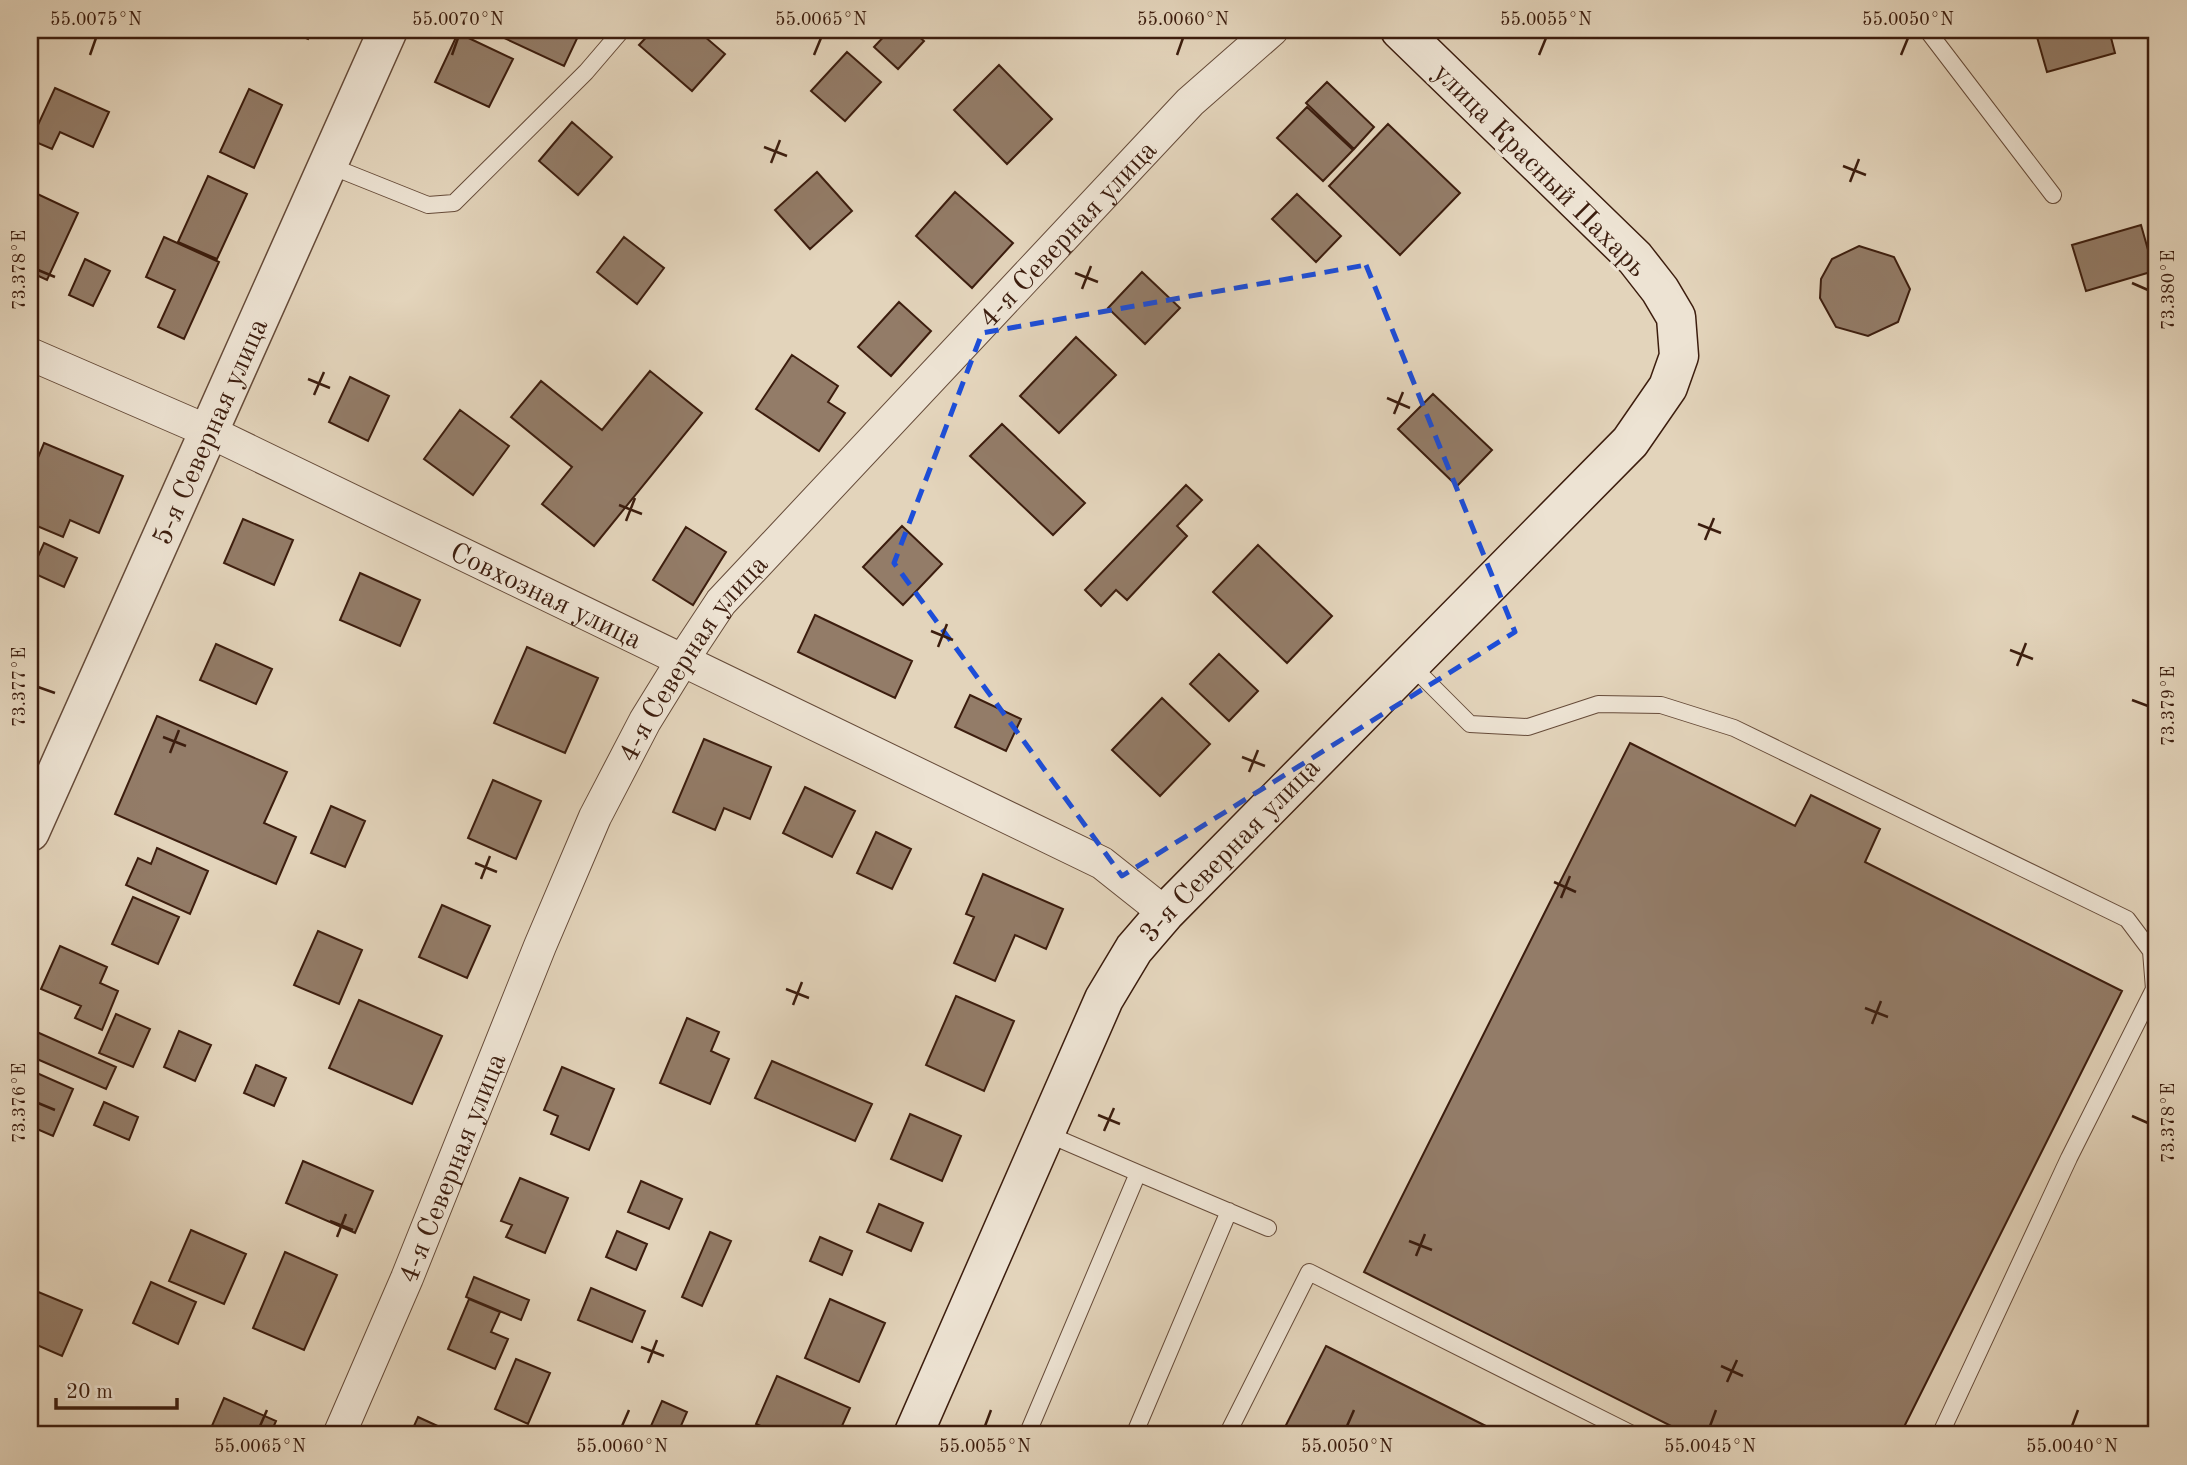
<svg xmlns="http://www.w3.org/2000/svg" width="2187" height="1465" font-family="'Old Standard TT',serif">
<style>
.building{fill:#937c68;stroke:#3c1d0e;stroke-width:2}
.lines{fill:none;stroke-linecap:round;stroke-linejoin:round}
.service-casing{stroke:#664b39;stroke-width:18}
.minor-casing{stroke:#664b39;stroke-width:34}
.tertiary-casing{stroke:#664b39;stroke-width:41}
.secondary-casing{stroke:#3c1d0e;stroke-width:41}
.service{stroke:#ede3d3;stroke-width:16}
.minor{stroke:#ede3d3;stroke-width:32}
.tertiary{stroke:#ede3d3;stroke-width:38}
.secondary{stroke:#ede3d3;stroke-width:38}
.marked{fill:none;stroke:#1d4ed8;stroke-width:5;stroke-dasharray:14 9;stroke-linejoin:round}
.ticks{fill:none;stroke:#3c1d0e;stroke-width:2.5}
.labels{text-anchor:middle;stroke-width:6;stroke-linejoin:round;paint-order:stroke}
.street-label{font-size:28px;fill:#3c1d0e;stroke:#ede3d3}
.neatline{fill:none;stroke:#3c1d0e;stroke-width:2.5}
.ticks-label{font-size:18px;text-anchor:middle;fill:#3c1d0e}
</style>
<rect width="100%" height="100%" fill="#e3d4bb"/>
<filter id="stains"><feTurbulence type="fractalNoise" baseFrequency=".00286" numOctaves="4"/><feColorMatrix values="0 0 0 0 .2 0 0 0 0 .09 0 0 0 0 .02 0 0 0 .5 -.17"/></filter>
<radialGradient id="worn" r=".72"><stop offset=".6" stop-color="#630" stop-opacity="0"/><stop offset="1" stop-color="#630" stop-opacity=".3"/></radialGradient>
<!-- building -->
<path class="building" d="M287,30H312L308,39Z
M487,30H581L564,66Z
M653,30H697L725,54L692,91L639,45Z
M890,30H911L924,41L898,69L874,47Z
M1193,30H1208L1200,37Z
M2035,30H2109L2115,53L2047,72Z
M458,33L513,59L489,107L435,82Z
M847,52L881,82L845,121L811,91Z
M999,65L1052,119L1007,164L954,110Z
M1327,82L1374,127L1354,149L1306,103Z
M55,88L109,112L93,147L60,132L52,149L31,140Z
M249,89L282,105L254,168L220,152Z
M1307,107L1353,150L1323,181L1277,138Z
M572,122L612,157L578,195L539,161Z
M1388,124L1460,193L1400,255L1329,186Z
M817,172L852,211L810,249L775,210Z
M208,176L247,194L217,259L178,242Z
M31,191L78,213L47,280L30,272Z
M955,192L1013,243L972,288L916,236Z
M1297,194L1341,236L1316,262L1272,219Z
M2141,225L2154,271L2086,291L2072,245Z
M164,237L219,262L184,339L158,327L175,290L146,277Z
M624,237L664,268L637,304L597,272Z
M1859,246L1894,257L1910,289L1898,322L1868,336L1836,327L1820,298L1821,279L1832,259Z
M85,259L110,271L93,306L69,295Z
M1142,272L1180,308L1145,344L1108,308Z
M899,302L931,331L891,376L858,347Z
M1076,337L1116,375L1059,433L1020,396Z
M792,355L838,386L828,402L845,413L819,451L756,409Z
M650,371L702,413L594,546L542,504L572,467L511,417L541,381L602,430Z
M350,377L389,396L368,441L329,422Z
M1433,394L1492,450L1457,486L1398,429Z
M460,410L509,446L473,495L424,459Z
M1002,424L1085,503L1053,535L970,456Z
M44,443L123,476L99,533L70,520L63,537L30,523V477Z
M1186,485L1202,500L1177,526L1187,536L1127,600L1116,590L1101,606L1085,590Z
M243,519L293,540L274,585L224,563Z
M902,526L942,564L903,605L863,567Z
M686,527L726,552L693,605L653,580Z
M44,543L77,558L64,587L31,572Z
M1258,545L1332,616L1287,663L1213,592Z
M360,573L420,600L400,646L340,620Z
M815,615L912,661L895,698L798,652Z
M216,644L272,669L256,704L200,680Z
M527,647L598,678L565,753L494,723Z
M1219,654L1258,691L1229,721L1190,684Z
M970,695L1021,719L1006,751L955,727Z
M1162,698L1210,744L1160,796L1112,750Z
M157,716L287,772L264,823L296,837L276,884L115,814Z
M704,739L771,767L750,819L724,808L715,830L673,812Z
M1630,743L1795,826L1811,795L1880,829L1865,862L2122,991L1900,1435H1689L1364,1272Z
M493,780L541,801L516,859L468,838Z
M805,787L855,811L832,857L783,833Z
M331,806L365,821L345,867L311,853Z
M876,832L911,849L892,889L857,873Z
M157,848L208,871L190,914L126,885L138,858L151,864Z
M983,874L1063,909L1046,949L1015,935L995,981L954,963L974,917L966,914Z
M133,897L179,917L158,964L112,944Z
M442,905L490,926L467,978L419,957Z
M318,931L362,950L339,1004L294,985Z
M60,946L107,967L100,983L118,991L102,1030L75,1018L81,1006L41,989Z
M956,996L1014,1021L984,1091L926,1065Z
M359,1000L442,1036L412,1104L329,1068Z
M116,1014L150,1029L133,1067L99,1053Z
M687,1018L719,1032L711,1051L729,1059L710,1104L660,1083Z
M30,1029L116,1067L106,1089L30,1056Z
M179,1031L211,1045L195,1081L164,1067Z
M772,1061L872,1104L855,1141L755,1098Z
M256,1065L286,1078L274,1106L244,1093Z
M562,1067L614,1089L589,1150L551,1134L558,1116L544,1110Z
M30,1070L73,1089L53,1136L30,1126Z
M104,1102L138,1117L129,1140L94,1125Z
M910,1114L961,1136L942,1181L891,1159Z
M303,1161L373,1191L355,1233L286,1203Z
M520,1178L568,1198L545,1253L506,1237L512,1225L501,1221Z
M641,1181L682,1199L669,1229L628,1212Z
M879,1204L923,1223L911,1251L867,1232Z
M191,1230L246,1254L224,1304L169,1281Z
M617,1231L647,1244L636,1270L606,1257Z
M710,1232L731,1241L702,1306L682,1297Z
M820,1237L852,1251L842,1275L810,1261Z
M285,1252L337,1275L304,1350L253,1328Z
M474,1277L529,1300L521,1320L466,1297Z
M151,1282L196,1302L178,1344L133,1323Z
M591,1288L645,1311L632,1342L578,1320Z
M31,1289L82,1310L62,1356L30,1342Z
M469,1299L500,1312L491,1332L508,1339L495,1369L448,1349Z
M830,1299L885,1323L859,1382L805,1358Z
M1326,1346L1492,1429L1489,1435H1281Z
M516,1359L550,1373L528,1424L495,1409Z
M777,1376L850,1408L838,1435H782L756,1424Z
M224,1398L276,1421L270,1435H208Z
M662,1401L687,1412L677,1435H647Z
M418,1417L453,1433L452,1435H410Z"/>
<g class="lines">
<!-- service casing -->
<g class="service-casing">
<path id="service" d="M1927,30L2053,195
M328,165L428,205L454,203L586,72L622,30
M1411,665L1470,724L1528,727L1598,704L1661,705L1734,728L2127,919L2151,951L2154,989L2069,1158L1940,1435
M1138,1173L1268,1228
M1027,1435L1138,1173L1045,1133
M1134,1435L1229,1211
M1227,1435L1309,1272L1634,1435"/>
</g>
<!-- minor casing -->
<g class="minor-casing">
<g id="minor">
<path id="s1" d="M30,354L210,432L1102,863L1165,913"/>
<path id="s2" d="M339,1435L407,1278L540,946L595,817L645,721L682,661L721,602L1190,102L1272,30"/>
</g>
</g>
<!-- tertiary casing -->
<g class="tertiary-casing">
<g id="tertiary">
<path id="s3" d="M30,832L388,30"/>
</g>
</g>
<!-- secondary casing -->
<g class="secondary-casing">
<g id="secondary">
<path id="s4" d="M913,1435L1104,999L1134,949L1165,913L1630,442L1668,387L1679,356L1676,317L1660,290L1635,258L1400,30"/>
</g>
</g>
<!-- service -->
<use href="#service" class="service"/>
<!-- minor -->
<use href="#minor" class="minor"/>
<!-- tertiary -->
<use href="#tertiary" class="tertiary"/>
<!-- secondary -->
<use href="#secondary" class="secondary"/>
</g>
<!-- marked area -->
<path class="marked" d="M1366,265L1515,632L1122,876L894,563L982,333Z"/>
<!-- ticks -->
<path class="ticks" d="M90,55L96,38M452,55L458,38M814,55L821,38M1177,55L1183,38M1539,55L1546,38M1901,55L1908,38M764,147L787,156M771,163L780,140M1843,166L1866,175M1850,182L1859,159M38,270L55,277M1075,273L1098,282M2132,283L2148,290M1082,289L1091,266M308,379L330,388M314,395L324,372M1387,398L1410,408M1394,414L1403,392M619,505L642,514M626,521L635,498M1698,524L1721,533M1705,540L1714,518M931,631L953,640M938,647L947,624M2010,650L2033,659M2017,666L2026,643M38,687L55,693M2132,700L2148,706M163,737L186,746M170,753L179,730M1242,757L1265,766M1249,772L1258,750M475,863L497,872M481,879L490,856M1554,882L1576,892M1561,898L1570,876M786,989L809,998M793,1005L802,982M1865,1008L1888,1017M1872,1024L1881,1001M38,1103L55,1110M1098,1115L1120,1124M2132,1116L2148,1123M1104,1131L1114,1108M330,1221L353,1230M337,1237L346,1214M1409,1241L1432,1250M1416,1256L1425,1234M641,1347L664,1356M648,1363L657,1340M1721,1366L1743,1376M1727,1382L1737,1360M260,1426L267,1410M622,1426L629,1410M985,1426L991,1410M1347,1426L1354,1410M1710,1426L1716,1410M2072,1426L2078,1410"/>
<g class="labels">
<!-- street labels -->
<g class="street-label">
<text transform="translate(1541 169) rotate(45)" y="10">улица Красный Пахарь</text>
<text dy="10" stroke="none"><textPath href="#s2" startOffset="1424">4-я Северная улица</textPath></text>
<text dy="10" stroke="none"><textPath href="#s3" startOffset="439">5-я Северная улица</textPath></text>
<text dy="10" stroke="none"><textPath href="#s1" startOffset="570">Совхозная улица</textPath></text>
<text dy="10" stroke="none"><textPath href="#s2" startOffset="856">4-я Северная улица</textPath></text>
<text dy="10" stroke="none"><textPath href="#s4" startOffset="672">3-я Северная улица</textPath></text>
<text dy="10" stroke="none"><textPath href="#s2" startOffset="290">4-я Северная улица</textPath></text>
</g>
</g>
<!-- margin -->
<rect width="2187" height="1465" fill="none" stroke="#e3d4bb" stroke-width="77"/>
<!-- scale -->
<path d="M56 1398v10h121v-10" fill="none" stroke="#3c1d0e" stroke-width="3.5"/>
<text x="66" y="1398" font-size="21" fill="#3c1d0e" stroke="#ede3d3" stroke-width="5" paint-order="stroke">20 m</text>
<rect x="38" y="38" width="2110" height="1388" class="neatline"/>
<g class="ticks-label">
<text x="96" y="25">55.0075°N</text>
<text x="458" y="25">55.0070°N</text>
<text x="821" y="25">55.0065°N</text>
<text x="1183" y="25">55.0060°N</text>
<text x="1546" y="25">55.0055°N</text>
<text x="1908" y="25">55.0050°N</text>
<text transform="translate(19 270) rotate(-90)" y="6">73.378°E</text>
<text transform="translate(2168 290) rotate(-90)" y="6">73.380°E</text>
<text transform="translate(19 687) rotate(-90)" y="6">73.377°E</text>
<text transform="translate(2168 706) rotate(-90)" y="6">73.379°E</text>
<text transform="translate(19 1103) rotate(-90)" y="6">73.376°E</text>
<text transform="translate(2168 1123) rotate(-90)" y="6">73.378°E</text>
<text x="260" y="1452">55.0065°N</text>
<text x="622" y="1452">55.0060°N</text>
<text x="985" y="1452">55.0055°N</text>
<text x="1347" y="1452">55.0050°N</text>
<text x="1710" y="1452">55.0045°N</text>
<text x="2072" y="1452">55.0040°N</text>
</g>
<rect width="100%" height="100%" filter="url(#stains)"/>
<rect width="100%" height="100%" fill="url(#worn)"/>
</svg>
